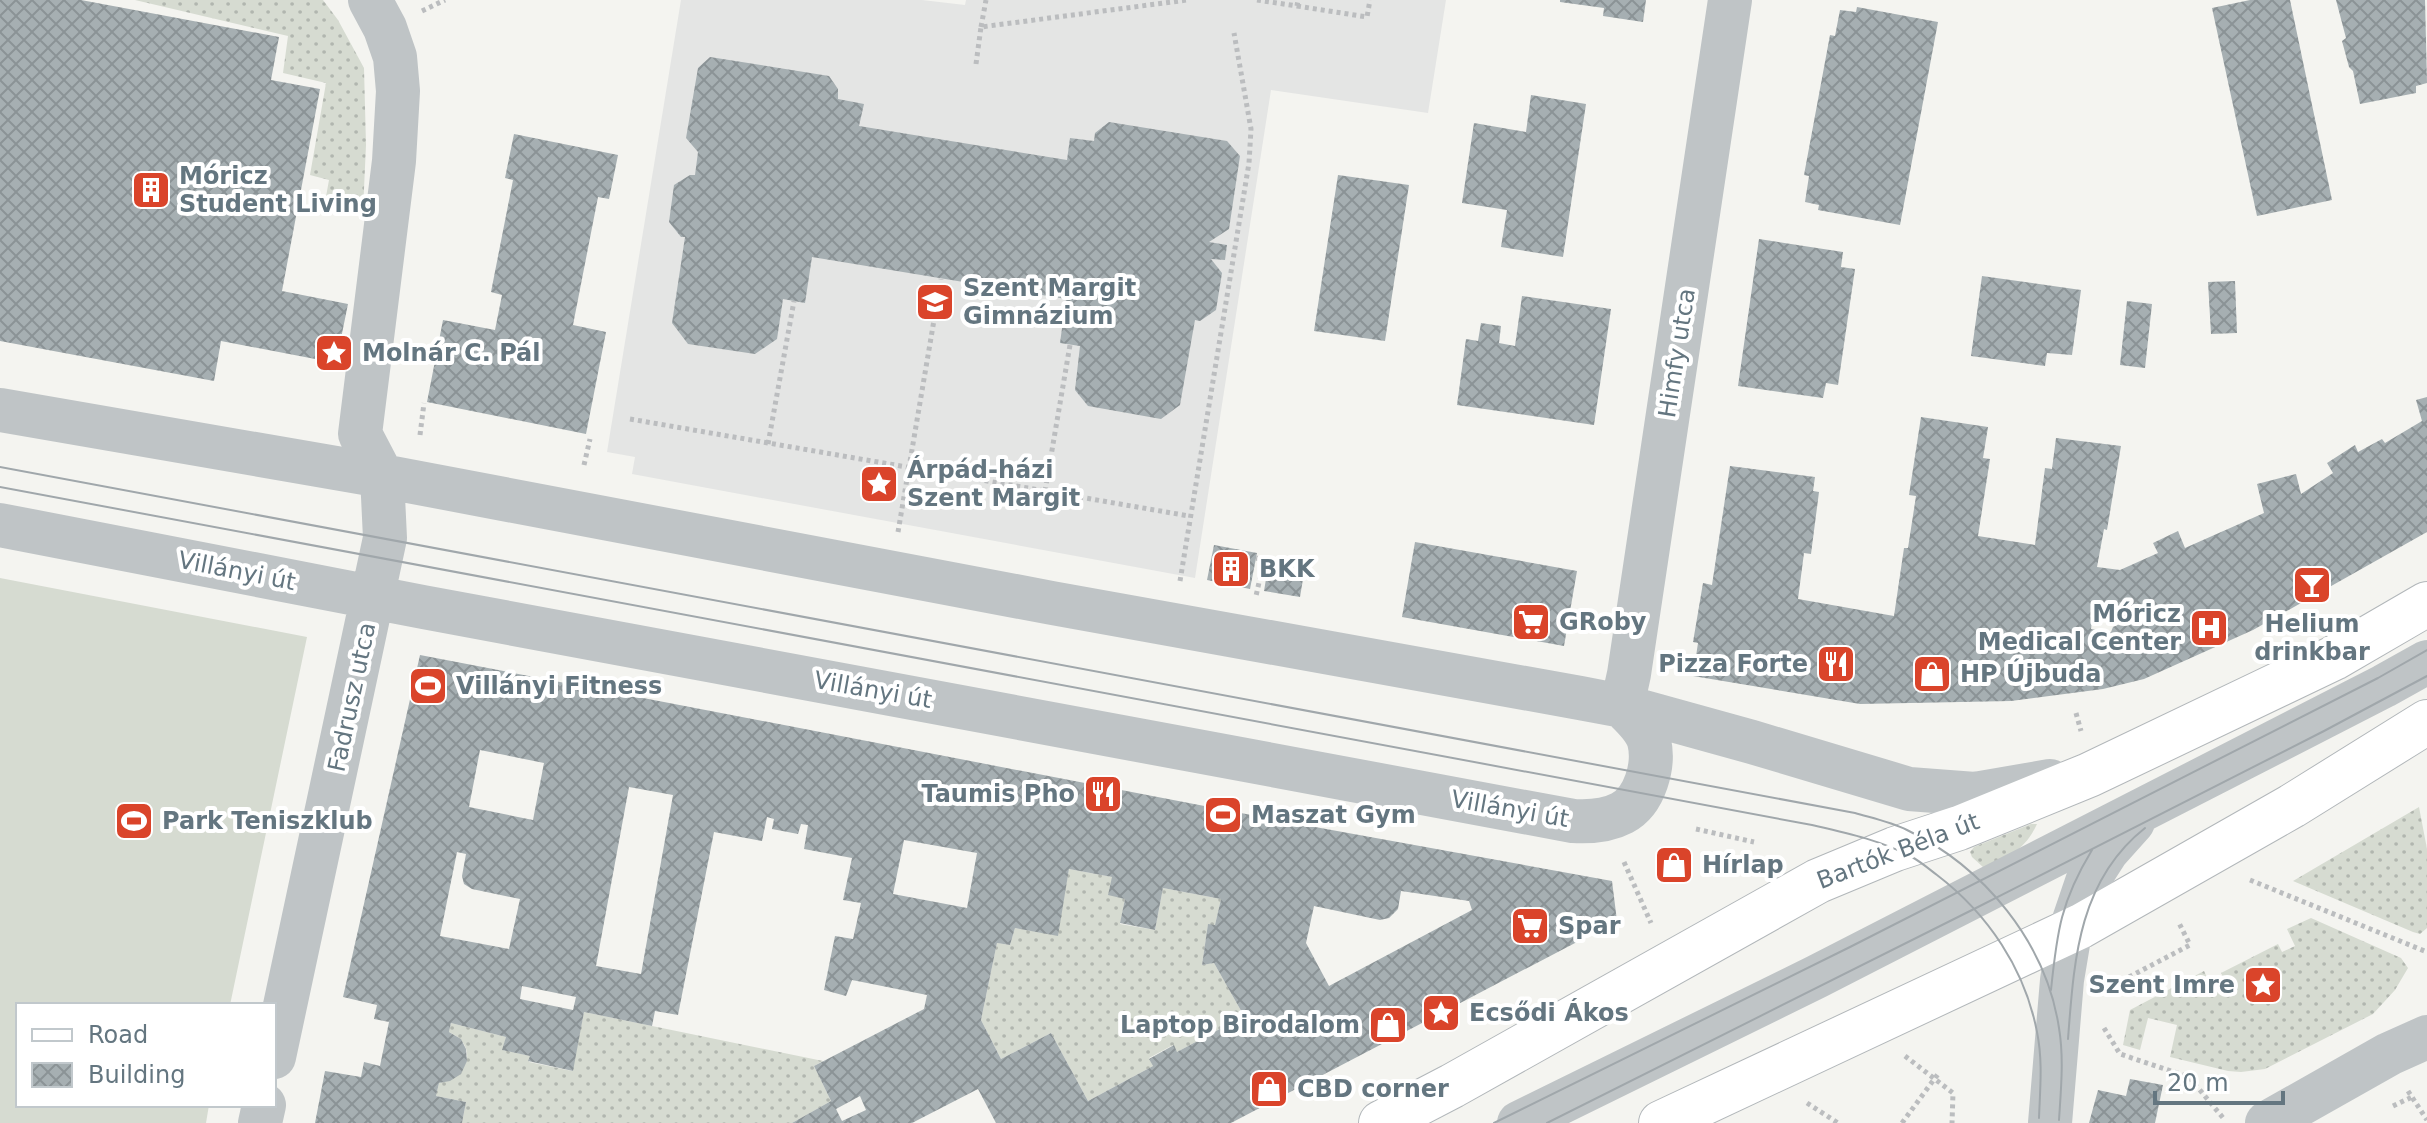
<svg xmlns="http://www.w3.org/2000/svg" width="2427" height="1123" font-family="'DejaVu Sans',sans-serif">
<style>
.built{fill:#e4e5e4}
.grass{fill:url(#grass-dots)}
.pitch{fill:#d6dbd1}
.building{fill:url(#building-cross-hatch);fill-rule:evenodd}
.lines{fill:none;stroke-linecap:round;stroke-linejoin:round}
.major-casing{stroke:#b2b7ba;stroke-width:46}
.path{stroke:#bbbdbf;stroke-width:5;stroke-dasharray:4 4;stroke-linecap:butt}
.minor{stroke:#bfc4c6;stroke-width:44}
.major{stroke:#fff;stroke-width:44}
.tram{stroke:#a0a7ab;stroke-width:2}
.labels{text-anchor:middle;stroke-width:8;stroke-linejoin:round;paint-order:stroke}
.poi-label{font-size:24px;font-weight:bold;fill:#647680;stroke:#fff;text-anchor:start}
.street-label{font-size:24px;fill:#647680;stroke:#fff}
</style>
<defs>
<pattern id="grass-dots" width="8" height="8" patternUnits="userSpaceOnUse" patternTransform="scale(2)"><rect width="8" height="8" fill="#d6dbd1"/><path d="M2 2h.1M6 6h.1" fill="none" stroke="#b1b6af" stroke-width="1.8" stroke-linecap="round"/></pattern>
<pattern id="building-cross-hatch" width="8" height="8" patternUnits="userSpaceOnUse" patternTransform="scale(2)"><rect width="8" height="8" fill="#a6afb2"/><path d="M0 0l8 8M0 8l8-8" fill="none" stroke="#8b9396"/></pattern>
</defs>
<rect width="100%" height="100%" fill="#f4f4f0"/>
<!-- built -->
<path class="built" d="M681,0H922L965,5L966,0H1446L1428,113L1271,90L1195,578L632,474L635,457L607,452Z"/>
<!-- grass -->
<path class="grass" d="M135,0H323L338,20L364,68L366,145L363,211L325,202L329,180L310,175L326,83L283,73L288,36Z
M2419,807L2427,849V928L2420,934L2413,932L2293,881Z
M2031,824H2037C2025,850 2009,856 1984,868L1972,857L1970,852L1974,847Z
M1069,869L1112,877L1125,899L1120,924L1155,930L1163,888L1221,899L1215,925H1208L1202,965L1214,963L1244,1016L1177,1052L1173,1045L1149,1058L1153,1066L1088,1101L1051,1033L1001,1059L981,1020L997,943L1010,945L1015,928L1057,935Z
M2311,918L2401,958L2408,968L2395,990L2373,1014L2265,1069L2241,1072L2228,1071L2170,1057L2177,1025L2148,1018L2140,1050L2123,1045L2130,1010L2204,971L2212,988L2225,981L2221,973L2278,944L2282,952L2295,946L2287,929Z
M584,1012L823,1061L814,1066L831,1101L792,1123H462L466,1102L436,1096L439,1083C459,1080 478,1058 460,1039C457,1036 453,1034 449,1032L451,1023L506,1037L503,1050L530,1056L529,1062L572,1071Z"/>
<!-- pitch -->
<path class="pitch" d="M0,578L307,637L230,1005H18V1105H209L206,1123H0Z"/>
<!-- building -->
<path class="building" d="M0,0H81L279,37L271,80L320,89L282,291L348,304L336,363L221,341L214,381L0,341Z
M1560,0H1646L1643,22L1603,16L1604,8L1560,2Z
M2250,0H2290L2332,200L2257,216L2212,8Z
M2336,0H2425L2427,83L2416,86V93L2360,104L2353,71L2349,67L2342,41L2346,38Z
M1857,7L1938,22L1900,225L1818,210L1819,205L1805,202L1809,176L1804,175L1830,35L1835,36L1840,10L1856,12Z
M710,57L829,76L838,89V99L864,104L859,126L1067,160L1070,138L1094,141L1095,133L1109,122L1227,141L1240,156L1229,229L1209,242L1227,245L1225,260L1211,259L1222,273L1216,310L1200,321L1195,320L1180,405L1161,419L1088,406L1075,390L1080,346L1060,343L1066,299L812,257L805,303L783,299L777,339L755,354L688,344L672,323L685,237H681L669,222L674,185L690,175H695L698,152L686,138L698,68Z
M1531,95L1586,104L1563,257L1501,247L1507,210L1462,203L1474,123L1526,132Z
M514,134L618,155L609,199L598,197L573,325L606,332L586,434L427,402L443,320L495,330L502,295L491,292L513,180L505,178Z
M1338,175L1409,185L1385,341L1314,331Z
M1759,239L1843,252L1841,267L1855,269L1838,385L1826,383L1823,398L1738,386Z
M1982,276L2081,290L2072,355L2047,353L2045,366L1971,356Z
M2235,281L2237,333L2211,334L2208,282Z
M1522,296L1611,309L1594,425L1457,405L1466,339L1478,341L1481,323L1501,326L1499,343L1515,346Z
M2127,301L2152,304L2145,368L2120,365Z
M2427,397V532L2253,630L2144,679L2103,689L2011,701L1860,704L1693,676L1698,643L1693,642L1703,583L1712,585L1730,466L1815,477L1813,491L1819,492L1811,554L1804,553L1798,599L1894,616L1904,548H1908L1916,496L1909,495L1921,417L1988,427L1983,458L1990,459L1978,536L2035,545L2045,468L2052,469L2056,438L2121,446L2107,530L2104,529L2097,567L2120,570L2158,553L2153,543L2178,531L2185,548L2264,513L2257,484L2296,474L2301,494L2333,473L2327,463L2355,445L2358,452L2382,439L2385,443L2422,421L2416,400ZM2093,612L2119,614L2122,623L2113,627L2111,632L2091,629Z
M1415,542L1577,571L1564,646L1402,617Z
M1214,545L1257,553L1250,589L1207,580Z
M1267,573L1303,579L1300,597L1264,591Z
M420,655L1282,821L1612,881L1617,921L1231,1123H996L978,1089L912,1123H792L831,1101L814,1066L924,1009L927,995L852,980L846,996L824,990L835,936L853,939L861,903L843,900L852,858L804,849L808,825L801,824L798,834L772,829L774,819L767,817L762,841L714,832L678,1015L655,1011L652,1026L584,1012L573,1071L528,1061L530,1056L502,1050L506,1037L451,1023L449,1032L461,1039L466,1049L467,1061L461,1074L450,1081L439,1083L436,1096L466,1102L462,1123H315L325,1071L361,1077L364,1062L380,1066L389,1022L374,1019L377,1005L343,997ZM480,750L544,763L533,820L469,807ZM629,787L673,795L641,974L596,966ZM904,840L977,853L967,908L893,894ZM457,852L466,854L462,876L464,884L472,889L520,899L509,949L440,936ZM1069,869L1112,877L1108,895L1125,899L1120,923L1155,930L1163,888L1221,899L1215,925L1208,924L1202,965L1214,963L1244,1016L1177,1052L1174,1045L1149,1059L1153,1066L1088,1101L1051,1033L1001,1059L981,1020L997,943L1010,945L1015,928L1058,936ZM1401,891L1469,901L1472,910L1329,986L1306,943L1314,906L1380,920L1389,918L1398,909ZM522,986L576,997L573,1010L520,999ZM860,1096L866,1110L842,1121L836,1109Z
M1674,850L1687,874L1674,881L1661,857Z
M2130,1079L2163,1085L2155,1123H2089L2098,1090L2126,1096Z"/>
<g class="lines">
<!-- major casing -->
<g class="major-casing">
<path id="major" d="M1381,1123L1452,1086L1818,881L1895,849L1959,828L2089,775L2334,658L2427,604
M1661,1123L2081,926L2292,806L2427,722"/>
</g>
<!-- path -->
<path class="path" d="M1257,0L1297,6L1298,0
M1297,6L1367,17L1370,0
M422,11L445,0
M981,27L986,0
M976,64L981,27L1187,0
M630,419L1189,516
M420,435L424,403
M768,444L794,301
M584,465L590,439
M1045,491L1070,345
M898,532L941,279
M1256,558L1264,560L1256,596
M1180,581L1249,163L1251,129L1234,33
M2076,713L2081,731
M1696,829L1754,842
M1624,862L1651,923
M2250,880L2427,952
M2129,977L2190,945L2178,921
M2104,1028L2120,1054L2189,1077L2224,1119
M1905,1056L1953,1093L1952,1123
M2408,1091L2427,1120
M1807,1103L1838,1123
M2393,1106L2412,1097
M1902,1123L1938,1074"/>
<!-- minor -->
<path class="minor" d="M0,410L382,476L1052,603L1580,698L1622,706L1752,742L1909,789L1975,794L2050,781
M0,525L423,607L1573,821C1590,822 1607,821 1622,813C1645,801 1655,765 1649,741C1645,727 1632,716 1622,706
M1622,706L1629,674L1730,0
M274,1057L385,538L382,476L360,434L394,161L398,91L395,57L385,28L370,0
M260,1123L264,1105
M1519,1123L1816,977L2384,686L2427,662
M2050,1123L2062,980L2070,932L2087,882L2107,851L2133,822
M2267,1123L2389,1054L2427,1037"/>
<!-- major -->
<use href="#major" class="major"/>
<!-- tram -->
<path class="tram" d="M0,467L1855,813C1872,818 1891,822 1907,830C1984,867 2046,942 2059,1028C2064,1058 2061,1089 2059,1120
M0,487L1812,825C1847,833 1880,840 1912,857C1921,862 1929,869 1937,875C1988,914 2025,969 2037,1032C2043,1061 2040,1090 2039,1118
M2051,990C2057,931 2061,901 2092,850
M2068,1039C2074,961 2078,881 2145,828
M1494,1123L1850,947L2378,678L2427,650
M1547,1123L1976,908L2324,731L2427,676"/>
</g>
<!-- icons -->
<defs>
<g id="building-square" transform="scale(2)"><rect x="-9" y="-9" width="18" height="18" rx="4" fill="#da442a" stroke="#fff"/><path d="M-4-6H4V6H1V3H-1V6H-4ZM-2.5-4.3h1.7v1.8h-1.7ZM.8-4.3h1.7v1.8H.8ZM-2.5-1h1.7V.8h-1.7ZM.8-1h1.7V.8H.8Z" fill="#fff"/></g>
<g id="school-square" transform="scale(2)"><rect x="-9" y="-9" width="18" height="18" rx="4" fill="#da442a" stroke="#fff"/><path d="M0-5L7-2L0 1L-7-2ZM-4 1L0 2.5L4 1V4Q0 6-4 4Z" fill="#fff"/></g>
<g id="sight-square" transform="scale(2)"><rect x="-9" y="-9" width="18" height="18" rx="4" fill="#da442a" stroke="#fff"/><path d="M0-6L1.8-2.2L6-1.7L2.9 1.2L3.7 5.4L0 3.3L-3.7 5.4L-2.9 1.2L-6-1.7L-1.8-2.2Z" fill="#fff"/></g>
<g id="bar-square" transform="scale(2)"><rect x="-9" y="-9" width="18" height="18" rx="4" fill="#da442a" stroke="#fff"/><path d="M-6-5H6L.8 .8V4.5H3.5V6h-7V4.5H-.8V.8Z" fill="#fff"/></g>
<g id="supermarket-square" transform="scale(2)"><rect x="-9" y="-9" width="18" height="18" rx="4" fill="#da442a" stroke="#fff"/><path d="M-6-5.5h2.5l.6 2H6L4.5 2H-2.5L-4.4-4H-6ZM-1.5 3.2a1.3 1.3 0 1 0 .1 0ZM3 3.2a1.3 1.3 0 1 0 .1 0Z" fill="#fff"/></g>
<g id="hospital-square" transform="scale(2)"><rect x="-9" y="-9" width="18" height="18" rx="4" fill="#da442a" stroke="#fff"/><path d="M-5-5h3v3.5h4V-5h3V5h-3V1.5h-4V5h-3Z" fill="#fff"/></g>
<g id="restaurant-square" transform="scale(2)"><rect x="-9" y="-9" width="18" height="18" rx="4" fill="#da442a" stroke="#fff"/><path d="M-5-6h1v4h1v-4h1v4h1v-4h1v5L-1.5 .5V6h-2V.5L-5-1ZM5-6V6H3V1.5H1.5Q1.5-4 5-6Z" fill="#fff"/></g>
<g id="shop-square" transform="scale(2)"><rect x="-9" y="-9" width="18" height="18" rx="4" fill="#da442a" stroke="#fff"/><path d="M-5-2.5h2.3a2.7 3.5 0 0 1 5.4 0H5L5.5 6h-11ZM-1.5-2.5h3a1.5 2.3 0 0 0-3 0Z" fill="#fff"/></g>
<g id="stadium-square" transform="scale(2)"><rect x="-9" y="-9" width="18" height="18" rx="4" fill="#da442a" stroke="#fff"/><path d="M0-5a6.5 5 0 1 0 0 10a6.5 5 0 1 0 0-10ZM-3.5-1.8h7v3.6h-7Z" fill="#fff"/></g>
</defs>
<g fill-rule="evenodd">
<use href="#building-square" x="151" y="190"/>
<use href="#school-square" x="935" y="302"/>
<use href="#sight-square" x="334" y="353"/>
<use href="#sight-square" x="879" y="484"/>
<use href="#building-square" x="1231" y="569"/>
<use href="#bar-square" x="2312" y="585"/>
<use href="#supermarket-square" x="1531" y="622"/>
<use href="#hospital-square" x="2209" y="628"/>
<use href="#restaurant-square" x="1836" y="664"/>
<use href="#shop-square" x="1932" y="674"/>
<use href="#stadium-square" x="428" y="686"/>
<use href="#restaurant-square" x="1103" y="794"/>
<use href="#stadium-square" x="1223" y="815"/>
<use href="#stadium-square" x="134" y="821"/>
<use href="#shop-square" x="1674" y="865"/>
<use href="#supermarket-square" x="1530" y="926"/>
<use href="#sight-square" x="2263" y="985"/>
<use href="#sight-square" x="1441" y="1013"/>
<use href="#shop-square" x="1388" y="1025"/>
<use href="#shop-square" x="1269" y="1089"/>
</g>
<g class="labels">
<!-- poi labels -->
<g class="poi-label">
<text x="179" y="184">Móricz<tspan x="179" dy="28">Student Living</tspan></text>
<text x="963" y="296">Szent Margit<tspan x="963" dy="28">Gimnázium</tspan></text>
<text x="362" y="361">Molnár C. Pál</text>
<text x="907" y="478">Árpád-házi<tspan x="907" dy="28">Szent Margit</tspan></text>
<text x="1259" y="577">BKK</text>
<text x="2181" y="622" text-anchor="end">Móricz<tspan x="2181" dy="28">Medical Center</tspan></text>
<text x="1559" y="630">GRoby</text>
<text x="2312" y="632" text-anchor="middle">Helium<tspan x="2312" dy="28">drinkbar</tspan></text>
<text x="1808" y="672" text-anchor="end">Pizza Forte</text>
<text x="1960" y="682">HP Újbuda</text>
<text x="456" y="694">Villányi Fitness</text>
<text x="1075" y="802" text-anchor="end">Taumis Pho</text>
<text x="1251" y="823">Maszat Gym</text>
<text x="162" y="829">Park Teniszklub</text>
<text x="1702" y="873">Hírlap</text>
<text x="1558" y="934">Spar</text>
<text x="2235" y="993" text-anchor="end">Szent Imre</text>
<text x="1469" y="1021">Ecsődi Ákos</text>
<text x="1360" y="1033" text-anchor="end">Laptop Birodalom</text>
<text x="1297" y="1097">CBD corner</text>
</g>
<!-- street labels -->
<g class="street-label">
<text transform="translate(1677 353) rotate(-81)" y="8">Himfy utca</text>
<text transform="translate(237 571) rotate(11)" y="8">Villányi út</text>
<text transform="translate(873 690) rotate(10)" y="8">Villányi út</text>
<text transform="translate(352 697) rotate(-78)" y="8">Fadrusz utca</text>
<text transform="translate(1510 809) rotate(10)" y="8">Villányi út</text>
<text transform="translate(1898 851) rotate(-21)" y="8">Bartók Béla út</text>
</g>
</g>
<!-- legend -->
<rect x="16" y="1003" width="260" height="104" fill="#ffffff" stroke="#c1c8cc" stroke-width="2"/>
<rect x="32" y="1029" width="40" height="12" fill="#ffffff" stroke="#c1c8cc" stroke-width="2"/>
<text x="88" y="1043" font-size="24" fill="#647680">Road</text>
<rect x="32" y="1063" width="40" height="24" fill="url(#building-cross-hatch)" stroke="#c1c8cc" stroke-width="2"/>
<text x="88" y="1083" font-size="24" fill="#647680">Building</text>
<!-- scale -->
<path d="M2155 1091v12h128v-12" fill="none" stroke="#647680" stroke-width="4"/>
<text x="2167" y="1091" font-size="24" fill="#647680" stroke="#ffffff" stroke-width="6" paint-order="stroke">20 m</text>
</svg>
